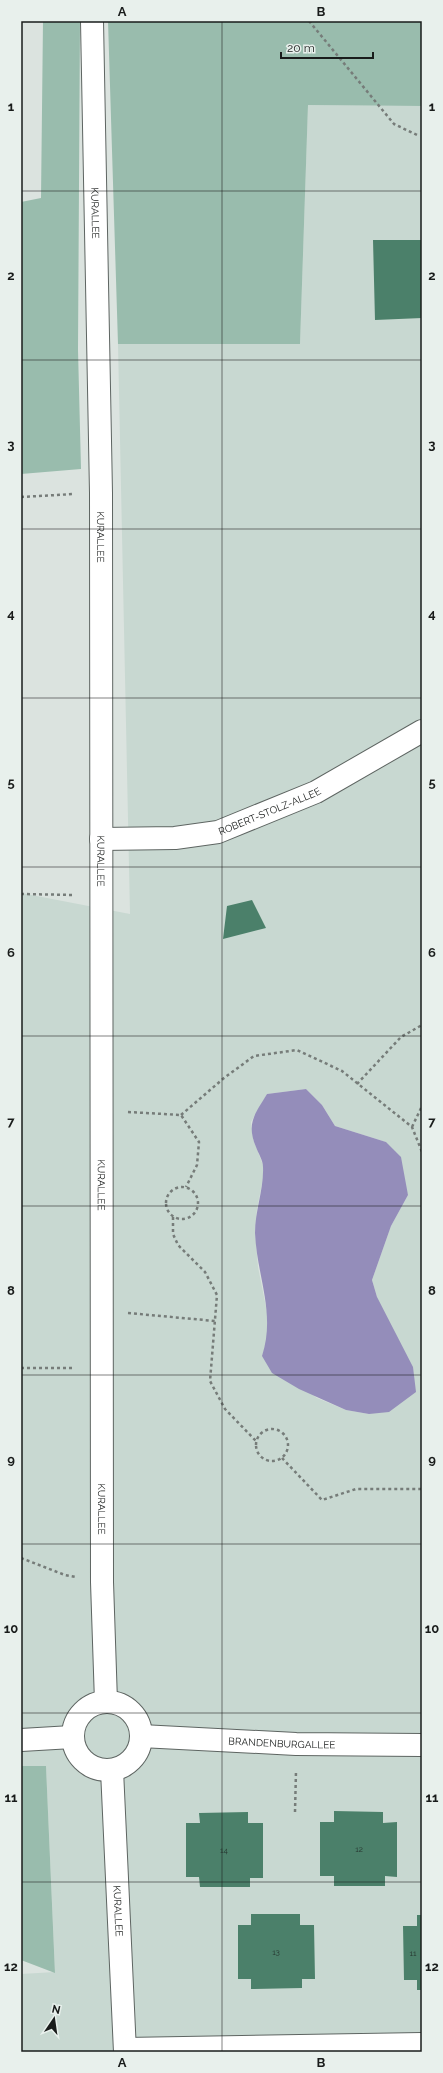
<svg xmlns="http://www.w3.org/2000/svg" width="443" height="2073" font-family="Raleway,sans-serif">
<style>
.built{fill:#c8d8d1;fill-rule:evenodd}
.green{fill:#99bcad}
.water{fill:#948dba}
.building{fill:#4b806a}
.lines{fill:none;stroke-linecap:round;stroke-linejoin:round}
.minor-casing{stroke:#5e6562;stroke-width:24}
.path{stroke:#767c79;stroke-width:2.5;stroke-dasharray:3 3;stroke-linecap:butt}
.minor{stroke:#fff;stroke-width:22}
.grid{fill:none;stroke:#191c1b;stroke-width:1;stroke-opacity:0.55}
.labels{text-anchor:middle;stroke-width:3;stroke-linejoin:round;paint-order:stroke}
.number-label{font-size:8px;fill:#26352f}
.street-label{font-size:10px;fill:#191c1b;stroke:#e8f0ec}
.neatline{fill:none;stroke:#191c1b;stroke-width:1.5}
.grid-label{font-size:13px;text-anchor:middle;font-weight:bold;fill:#191c1b}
</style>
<rect width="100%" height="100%" fill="#dbe3df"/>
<!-- built -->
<path class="built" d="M308,105L422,106V2052H21V1974L55,1972L46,1766H21V893L130,914L118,344H300ZM306,1089L322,1105L335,1126L386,1142L408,1195L391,1226L372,1280L377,1297L369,1414L346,1410L317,1398L262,1356L268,1339L269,1322L258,1267L255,1232L257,1209L263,1179V1165L253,1139L251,1122L267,1094Z"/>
<!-- green -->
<path class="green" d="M43,21H80L78,350L81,469L21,474V202L41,198Z
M108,21H422V106L308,105L300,344H118Z
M21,1766H46L55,1973L21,1960Z"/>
<!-- water -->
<path class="water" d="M306,1089L322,1105L335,1126L386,1142L401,1157L408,1195L391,1226L372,1280L377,1297L413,1367L416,1392L389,1412L369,1414L346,1410L299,1389L272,1373L262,1356C276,1313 257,1277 255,1233C255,1210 264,1189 263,1167C263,1160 258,1153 256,1147C246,1123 255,1114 267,1094Z"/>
<!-- building -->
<path class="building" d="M373,240H422V318L375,320Z
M252,900L266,928L223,939L227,906Z
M334,1811L383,1812V1823L397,1822V1877L385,1876V1886H334V1876H320V1822H334Z
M248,1812V1823H263V1878H250V1887H200L199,1877H186V1823H200L199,1813Z
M251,1914H300V1925H314L315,1979H302V1988L251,1989V1979H238V1925H251Z
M417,1915H422V1990H417V1980H404L403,1926H417Z"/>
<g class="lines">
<!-- minor casing -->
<g class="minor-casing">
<g id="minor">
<path id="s1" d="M92,21L101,493L102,1582L106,1702"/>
<path id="s2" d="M101,839L175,838L218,832L316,792L422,731"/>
<circle cx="107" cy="1736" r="34"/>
<path id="s3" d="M141,1736L296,1744L422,1745"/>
<path d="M21,1740L72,1737"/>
<path id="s4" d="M112,1770L125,2052"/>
<path d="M125,2049L422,2044"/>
</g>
</g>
<!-- path -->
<path class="path" d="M309,21L394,124L417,135
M21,497L74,494
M21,894L74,895
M357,1084L401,1037L422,1025
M128,1112L181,1115L199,1142L197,1165L186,1187
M181,1115L224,1078L254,1056L297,1050L342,1071L412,1127L422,1152
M412,1127L422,1106
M166 1203a16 16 0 1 1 32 0a16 16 0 1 1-32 0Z
M173,1217V1234L178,1245L205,1272L217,1295L210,1381L225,1409L256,1441
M128,1313L215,1321
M21,1368H75
M256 1445a16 16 0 1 1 32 0a16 16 0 1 1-32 0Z
M282,1458L322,1500L356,1489H422
M21,1558L65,1575L76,1577
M295,1812L296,1771"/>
<!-- minor -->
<use href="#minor" class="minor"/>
</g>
<!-- grid -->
<path class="grid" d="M222,21V2052M21,191H422M21,360H422M21,529H422M21,698H422M21,867H422M21,1036H422M21,1206H422M21,1375H422M21,1544H422M21,1713H422M21,1882H422"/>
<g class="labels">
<!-- number labels -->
<g class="number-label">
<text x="359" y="1852">12</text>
<text x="224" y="1853">14</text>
<text x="276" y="1955">13</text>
<text x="413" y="1956">11</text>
</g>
<!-- street labels -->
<g class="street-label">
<text dy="4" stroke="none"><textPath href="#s1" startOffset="192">KURALLEE</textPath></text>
<text dy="4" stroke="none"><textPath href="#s1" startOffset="516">KURALLEE</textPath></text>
<text dy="4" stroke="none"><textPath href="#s2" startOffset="173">ROBERT-STOLZ-ALLEE</textPath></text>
<text dy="4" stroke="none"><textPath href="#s1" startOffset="840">KURALLEE</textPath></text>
<text dy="4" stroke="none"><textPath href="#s1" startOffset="1164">KURALLEE</textPath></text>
<text dy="4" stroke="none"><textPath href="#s1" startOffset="1488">KURALLEE</textPath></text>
<text dy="4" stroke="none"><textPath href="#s3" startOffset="141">BRANDENBURGALLEE</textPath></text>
<text dy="4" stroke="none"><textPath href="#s4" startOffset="141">KURALLEE</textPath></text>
</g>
</g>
<!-- border -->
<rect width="443" height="2073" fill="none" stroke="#e8f0ec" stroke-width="44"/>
<!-- north arrow -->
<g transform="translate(54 2019) rotate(13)" stroke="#e8f0ec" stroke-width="3" paint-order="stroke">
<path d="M0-3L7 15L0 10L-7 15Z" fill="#191c1b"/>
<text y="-6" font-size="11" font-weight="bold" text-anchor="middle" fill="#191c1b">N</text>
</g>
<!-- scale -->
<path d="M281 52v6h92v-6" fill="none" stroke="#191c1b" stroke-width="2"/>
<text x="287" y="52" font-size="12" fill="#191c1b" stroke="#e8f0ec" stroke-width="3" paint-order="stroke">20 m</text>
<rect x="22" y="22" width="399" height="2029" class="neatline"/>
<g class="grid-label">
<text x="122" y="16">A</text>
<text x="321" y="16">B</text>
<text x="11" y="111">1</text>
<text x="432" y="111">1</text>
<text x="11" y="280">2</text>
<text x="432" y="280">2</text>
<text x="11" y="449">3</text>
<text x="432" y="449">3</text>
<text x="11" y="618">4</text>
<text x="432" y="618">4</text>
<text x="11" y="787">5</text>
<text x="432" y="787">5</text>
<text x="11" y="957">6</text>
<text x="432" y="957">6</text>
<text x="11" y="1126">7</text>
<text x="432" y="1126">7</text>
<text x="11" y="1295">8</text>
<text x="432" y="1295">8</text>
<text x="11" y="1464">9</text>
<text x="432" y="1464">9</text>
<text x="11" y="1633">10</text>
<text x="432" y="1633">10</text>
<text x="11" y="1802">11</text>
<text x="432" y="1802">11</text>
<text x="11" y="1971">12</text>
<text x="432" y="1971">12</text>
<text x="122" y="2067">A</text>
<text x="321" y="2067">B</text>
</g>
</svg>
